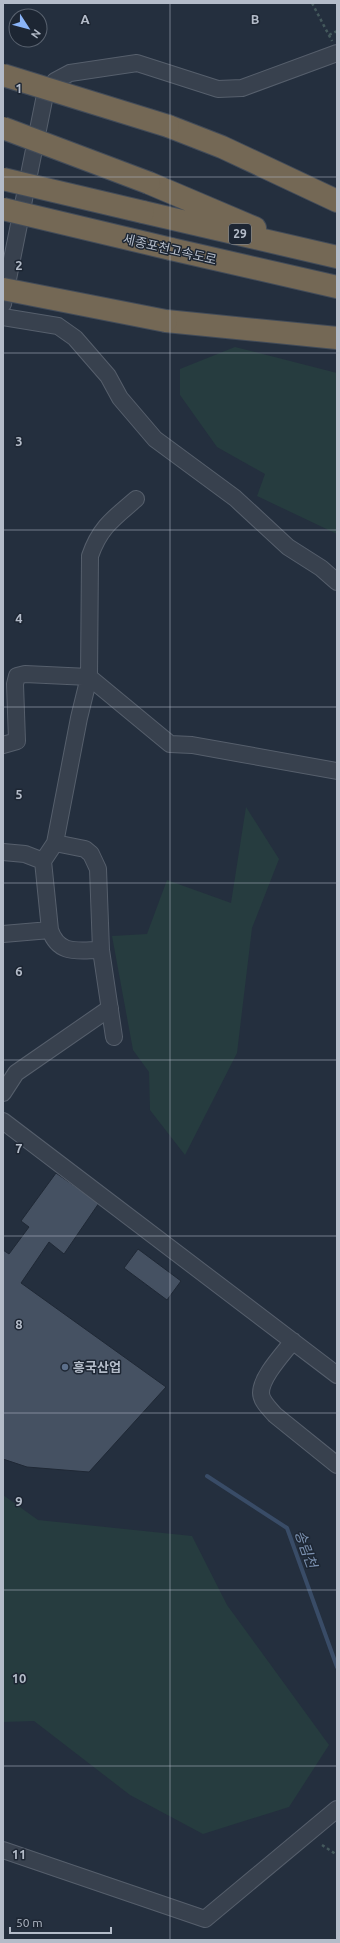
<svg xmlns="http://www.w3.org/2000/svg" width="340" height="1943" font-family="Ubuntu,'Noto Sans KR',sans-serif">
<style>
.green{fill:#263c3f}
.lines{fill:none;stroke-linecap:round;stroke-linejoin:round}
.stream{stroke:#394c67;stroke-width:4}
.building{fill:#455162;stroke:#1f2835}
.minor-casing{stroke:#565f6c;stroke-width:18}
.motorway-casing{stroke:#434c59;stroke-width:24}
.path{stroke:#44595c;stroke-width:2.5;stroke-dasharray:3 3;stroke-linecap:butt}
.minor{stroke:#38414e;stroke-width:16}
.motorway{stroke:#746855;stroke-width:22}
.motorway-bridge-casing{stroke:#434c59;stroke-width:24;stroke-linecap:butt}
.motorway-bridge{stroke:#746855;stroke-width:22}
.grid{fill:none;stroke:#b4bcc9;stroke-width:1;stroke-opacity:0.55}
.service-dot{fill:#5c6f8a;stroke:#1d2633;stroke-width:1.5}
.labels{text-anchor:middle;stroke-width:3;stroke-linejoin:round;paint-order:stroke}
.shield{fill:#1d2633;stroke:#878f9c;stroke-width:1}
.shield-label{font-size:12px;font-weight:bold;fill:#b4bcc9}
.street-label{font-size:13px;fill:#b4bcc9;stroke:#1d2633}
.poi-label{font-size:13px;font-weight:bold;fill:#b4bcc9;stroke:#1d2633;text-anchor:start}
.water-label{font-size:14px;font-style:italic;fill:#7c92b1;stroke:#1d2633}
.grid-label{font-size:13px;text-anchor:middle;font-weight:bold;fill:#b4bcc9;stroke:#1d2633;stroke-width:3;stroke-linejoin:round;paint-order:stroke}
</style>
<rect width="100%" height="100%" fill="#242f3e"/>
<!-- green -->
<path class="green" d="M235,347L337,373V534L257,496L265,474L217,447L180,395V369Z
M246,807L279,859L252,928L237,1053L185,1155L150,1110L149,1072L133,1050L112,936L147,934L167,880L231,903Z
M3,1495L38,1520L192,1536L227,1605L329,1745L289,1807L203,1834L130,1795L34,1721L3,1722Z"/>
<g class="lines">
<!-- stream -->
<path class="stream" d="M207,1476L287,1528L337,1667"/>
</g>
<!-- building -->
<path class="building" d="M56,1173L99,1203L64,1254L49,1242L21,1283L166,1387L89,1472L27,1467L3,1459V1250L9,1254L29,1227L21,1221Z
M138,1249L181,1281L167,1300L124,1268Z"/>
<g class="lines">
<!-- minor casing -->
<g class="minor-casing">
<path id="minor" d="M3,304L45,95L55,81L70,73L137,63L218,89L242,88L337,53
M3,317L58,326L75,338L108,376L120,398L155,439L235,498L288,547L321,568L337,582
M3,745L17,741L15,684L17,676L25,674L89,677L170,744L192,745L337,771
M55,843L85,849L91,854L98,869L101,950L114,1037
M3,852L25,854L43,861L55,843L79,718L89,677L90,556C100,527 114,518 136,499
M43,861L50,930
M3,934L50,930C59,956 79,950 101,950
M3,1093L16,1073L110,1008
M3,1121L337,1375
M293,1341C283,1354 261,1377 261,1393C261,1401 270,1409 275,1415L337,1465
M3,1850L205,1919L337,1809"/>
</g>
<!-- motorway casing -->
<g class="motorway-casing">
<path id="motorway" d="M168,126L222,147L337,201
M149,183L255,228
M143,212L337,257
M171,249L337,287
M166,321L337,338"/>
</g>
<!-- path -->
<path class="path" d="M312,3L332,41
M329,35L337,31
M322,1845L337,1855"/>
<!-- minor -->
<use href="#minor" class="minor"/>
<!-- motorway -->
<use href="#motorway" class="motorway"/>
<!-- motorway-bridge casing -->
<g class="motorway-bridge-casing">
<path id="motorway-bridge" d="M3,75L168,126
M3,128L149,183
M3,179L143,212
M3,209L171,249
M3,289L166,321"/>
</g>
<!-- motorway-bridge -->
<use href="#motorway-bridge" class="motorway-bridge"/>
</g>
<!-- grid -->
<path class="grid" d="M170,3V1940M3,177H337M3,353H337M3,530H337M3,707H337M3,883H337M3,1060H337M3,1236H337M3,1413H337M3,1590H337M3,1766H337"/>
<!-- markers -->
<circle class="service-dot" cx="65" cy="1367" r="4"/>
<g class="labels">
<!-- shield labels -->
<rect class="shield" x="229" y="224" width="22" height="20" rx="3"/>
<g class="shield-label">
<text x="240" y="238">29</text>
</g>
<!-- street labels -->
<g class="street-label">
<text transform="translate(170 249) rotate(13)" y="5">세종포천고속도로</text>
</g>
<!-- poi labels -->
<g class="poi-label">
<text x="73" y="1372">흥국산업</text>
</g>
<!-- water labels -->
<g class="water-label">
<text transform="translate(306 1549) rotate(70)" y="5">송림천</text>
</g>
</g>
<g class="grid-label">
<text x="85" y="24">A</text>
<text x="255" y="24">B</text>
<text x="19" y="93">1</text>
<text x="19" y="270">2</text>
<text x="19" y="446">3</text>
<text x="19" y="623">4</text>
<text x="19" y="799">5</text>
<text x="19" y="976">6</text>
<text x="19" y="1153">7</text>
<text x="19" y="1329">8</text>
<text x="19" y="1506">9</text>
<text x="19" y="1683">10</text>
<text x="19" y="1859">11</text>
</g>
<!-- border -->
<rect width="340" height="1943" fill="none" stroke="#b4bcc9" stroke-width="8"/>
<!-- north arrow -->
<g transform="translate(28 28) rotate(126)"><circle r="19" fill="#1d2633" stroke="#59626f"/>
<path d="M0-3L7 15L0 10L-7 15Z" fill="#8ab4f8"/>
<text y="-6" font-size="11" font-weight="bold" text-anchor="middle" fill="#b4bcc9">N</text>
</g>
<!-- scale -->
<path d="M10 1927v6h101v-6" fill="none" stroke="#b4bcc9" stroke-width="2"/>
<text x="16" y="1927" font-size="12" fill="#b4bcc9" stroke="#1d2633" stroke-width="3" paint-order="stroke">50 m</text>
</svg>
